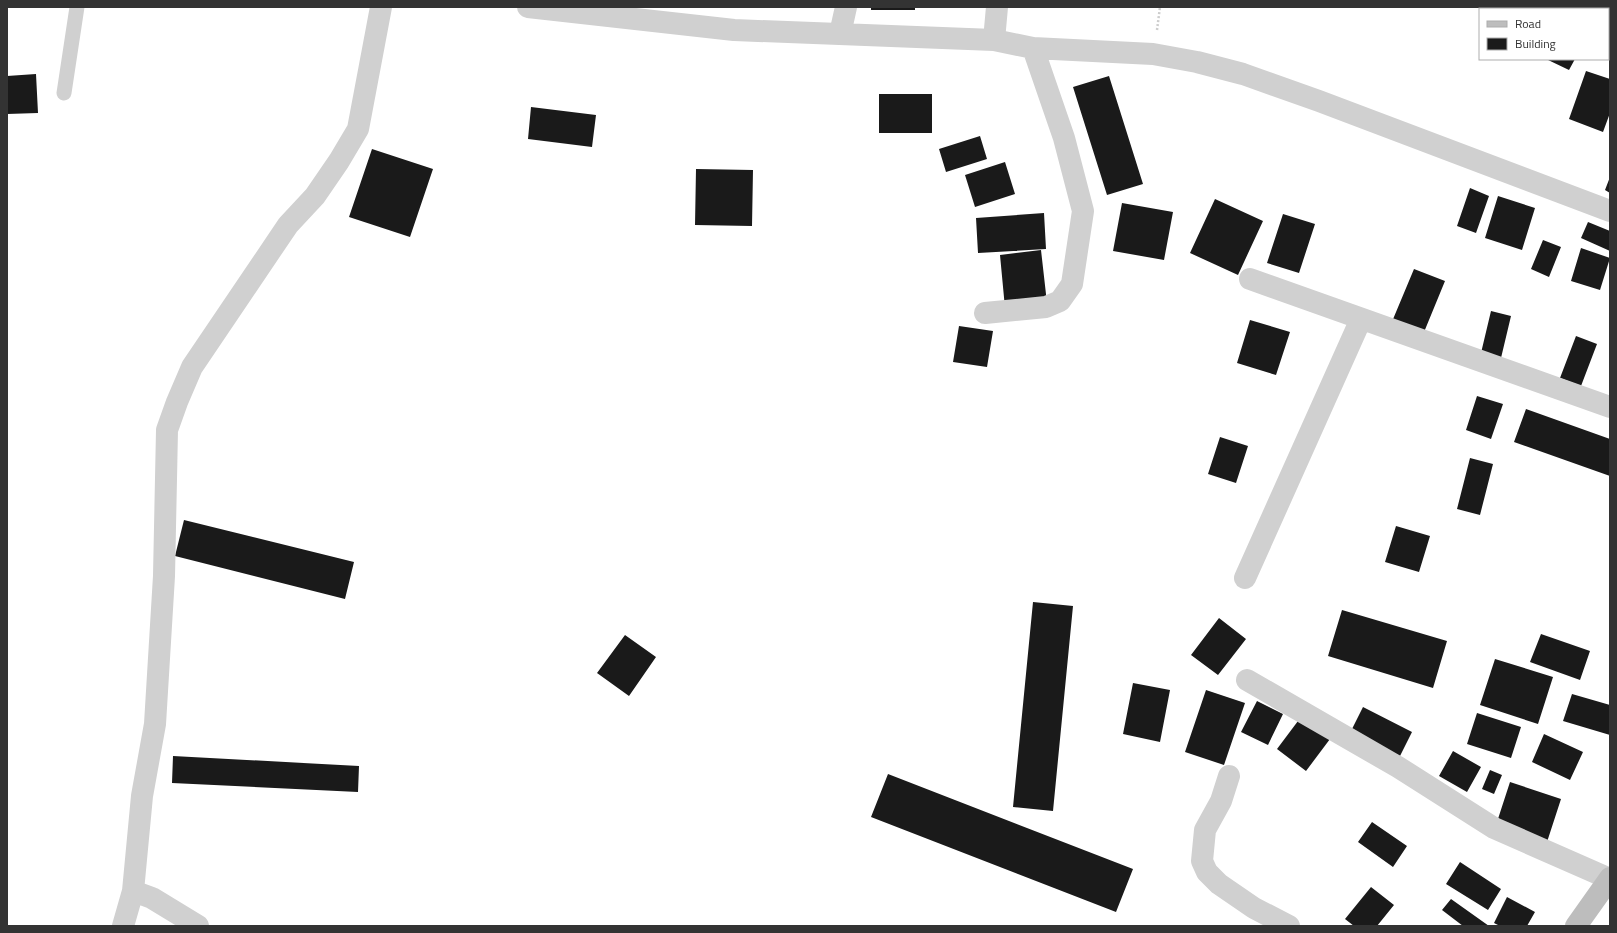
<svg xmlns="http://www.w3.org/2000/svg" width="1617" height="933" font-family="'Titillium Web',sans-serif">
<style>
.building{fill:#1a1a1a}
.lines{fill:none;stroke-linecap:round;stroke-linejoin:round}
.path{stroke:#cdcdcd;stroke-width:2.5;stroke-dasharray:2 2;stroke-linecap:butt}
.service{stroke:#d0d0d0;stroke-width:15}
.minor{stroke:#d0d0d0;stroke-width:22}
.secondary{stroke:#bdbdbd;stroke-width:22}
</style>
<rect width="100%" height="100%" fill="#fff"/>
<!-- building -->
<path class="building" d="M871,7H915V10H871Z
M1562,7H1607L1606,9H1565Z
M1546,59H1575L1569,70Z
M1586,71L1610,79V113L1603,132L1569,119Z
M36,74L38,113L7,114V76Z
M1109,76L1143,184L1107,195L1073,87Z
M879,94H932V133H879Z
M531,107L596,115L592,147L528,139Z
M980,136L987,159L946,172L939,149Z
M372,149L433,169L410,237L349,217Z
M1005,162L1015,194L975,207L965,175Z
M696,169L753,170L752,226L695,225Z
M1610,177V193L1605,190Z
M1470,188L1489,196L1476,233L1457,226Z
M1498,196L1535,208L1522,250L1485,238Z
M1215,199L1263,221L1238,275L1190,253Z
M1122,203L1173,212L1164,260L1113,251Z
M1044,213L1046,249L978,253L976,218Z
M1283,214L1315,224L1299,273L1267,263Z
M1588,222L1610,231V251L1581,238Z
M1543,240L1561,247L1549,277L1531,269Z
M1581,248L1610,258L1600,290L1571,281Z
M1041,250L1047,303L1005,308L1000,255Z
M1414,269L1445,281L1422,337L1391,324Z
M1491,311L1511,316L1501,358L1481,353Z
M1250,320L1290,332L1276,375L1237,363Z
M959,326L993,331L987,367L953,362Z
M1576,336L1597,344L1581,386L1560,378Z
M1477,396L1503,404L1491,439L1466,430Z
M1526,409L1610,439V476L1514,442Z
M1220,437L1248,446L1236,483L1208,474Z
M1470,458L1493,464L1480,515L1457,509Z
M184,520L354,562L345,599L175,556Z
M1396,526L1430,536L1419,572L1385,562Z
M1033,602L1073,606L1053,811L1013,807Z
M1342,610L1447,641L1433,688L1328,656Z
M1219,618L1246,639L1218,675L1191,655Z
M1541,634L1590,651L1580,680L1530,662Z
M625,635L656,657L629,696L597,673Z
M1495,659L1553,677L1538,724L1480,705Z
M1133,683L1170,690L1160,742L1123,734Z
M1206,690L1245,703L1224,765L1185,752Z
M1572,694L1610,705V735L1563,721Z
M1257,701L1283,714L1268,745L1241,732Z
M1363,707L1412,732L1400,756L1351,731Z
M1477,713L1521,727L1511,758L1467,744Z
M1301,717L1330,739L1306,771L1277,749Z
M1544,734L1583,752L1570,780L1532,762Z
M1453,751L1481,767L1467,792L1439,776Z
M173,756L359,766L358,792L172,783Z
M1490,770L1502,775L1494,794L1482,789Z
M888,774L1133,869L1116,912L871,817Z
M1510,782L1561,799L1547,842L1496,825Z
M1372,822L1407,846L1393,867L1358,842Z
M1460,862L1501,889L1488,910L1446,884Z
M1371,887L1394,905L1377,926H1354L1345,919Z
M1507,897L1535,912L1527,926H1500L1494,923Z
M1451,899L1489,926H1463L1442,910Z"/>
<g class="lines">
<!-- path -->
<path class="path" d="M1157,30L1160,7"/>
<!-- service -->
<path class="service" d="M64,93L77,7"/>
<!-- minor -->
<path class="minor" d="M528,7L734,30L994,40L1033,48L1153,54L1197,62L1243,74L1319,101L1610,211
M840,34L846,7
M994,40L997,7
M1250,279L1610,407
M985,313L1046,307L1060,301L1072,284L1083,211L1064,138L1033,48
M1245,578L1361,319
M1247,680L1398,767L1494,828L1610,879
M1229,776L1221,801L1205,830L1202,861L1207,872L1219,884L1254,908L1289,926
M133,891L152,898L198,926
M123,926L133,891L142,796L155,724L164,576L167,430L177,402L192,367L288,225L315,196L339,161L358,129L381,7"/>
<!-- secondary -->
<path class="secondary" d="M1576,926L1610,878"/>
</g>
<!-- border -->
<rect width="1617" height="933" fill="none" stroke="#333333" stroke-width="16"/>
<!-- legend -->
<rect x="1479" y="8" width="130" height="52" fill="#ffffff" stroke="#adadad"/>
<rect x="1487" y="21" width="20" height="6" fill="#bdbdbd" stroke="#adadad"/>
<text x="1515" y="28" font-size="12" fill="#333333">Road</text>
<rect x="1487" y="38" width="20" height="12" fill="#1a1a1a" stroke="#adadad"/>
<text x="1515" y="48" font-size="12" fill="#333333">Building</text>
</svg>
